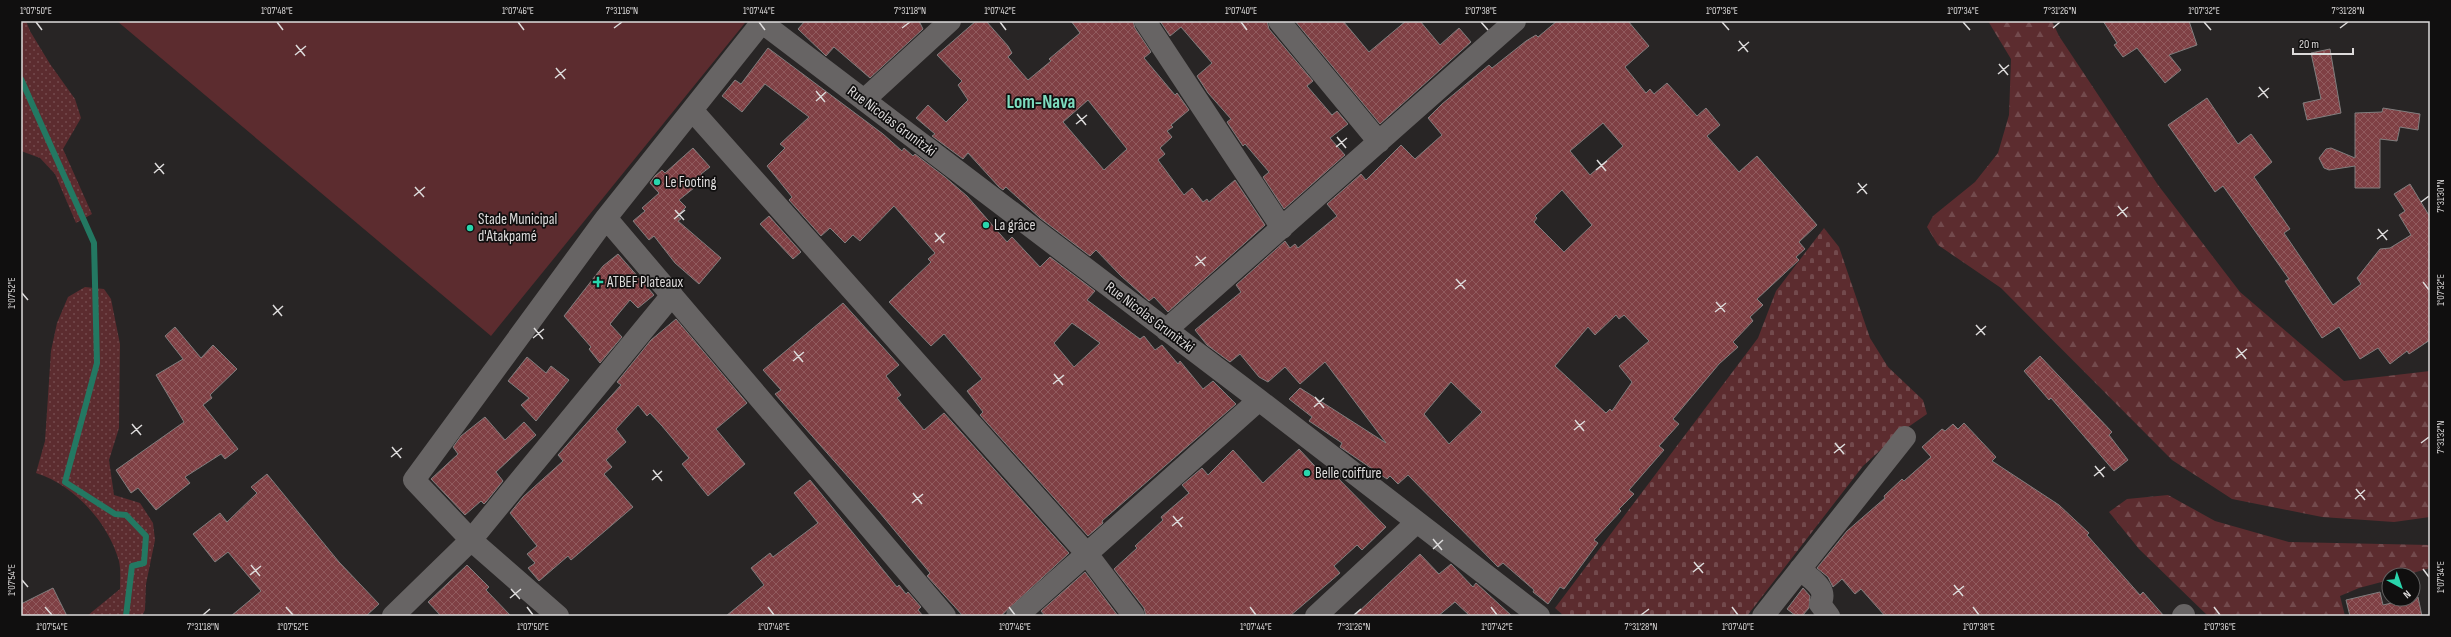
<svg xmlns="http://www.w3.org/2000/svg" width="2451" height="637" font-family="'Sofia Sans Condensed',sans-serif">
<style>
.grass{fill:url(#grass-dots)}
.forest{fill:url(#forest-firs)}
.cemetery{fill:url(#cemetery-stones)}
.park{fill:#5c2c2f}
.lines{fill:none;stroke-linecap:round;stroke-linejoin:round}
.stream{stroke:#237862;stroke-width:6}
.building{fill:url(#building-cross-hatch);stroke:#817e7e;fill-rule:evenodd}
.minor{stroke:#676464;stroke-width:22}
.ticks{fill:none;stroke:#dddbdb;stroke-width:1.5}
.poi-dot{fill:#29d5ac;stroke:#100f0f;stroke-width:1.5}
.labels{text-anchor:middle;stroke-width:3.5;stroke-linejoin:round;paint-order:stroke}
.street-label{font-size:15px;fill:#dddbdb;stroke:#100f0f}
.poi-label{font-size:15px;fill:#dddbdb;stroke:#100f0f;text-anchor:start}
.district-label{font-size:19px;font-weight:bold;fill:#7ddcbf;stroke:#100f0f}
.neatline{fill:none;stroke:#dddbdb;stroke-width:1.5}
.ticks-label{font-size:10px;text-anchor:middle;fill:#dddbdb}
</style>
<defs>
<pattern id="grass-dots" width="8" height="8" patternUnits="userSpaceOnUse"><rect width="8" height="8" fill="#5c2c2f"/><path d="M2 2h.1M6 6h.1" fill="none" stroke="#734a4d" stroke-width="1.8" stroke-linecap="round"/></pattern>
<pattern id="forest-firs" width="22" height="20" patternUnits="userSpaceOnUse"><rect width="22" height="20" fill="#5c2c2f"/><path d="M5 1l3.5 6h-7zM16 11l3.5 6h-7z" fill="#734a4d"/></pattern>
<pattern id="cemetery-stones" width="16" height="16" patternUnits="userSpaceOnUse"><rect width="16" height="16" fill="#5c2c2f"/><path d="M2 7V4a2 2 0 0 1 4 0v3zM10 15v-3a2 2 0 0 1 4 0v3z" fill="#734a4d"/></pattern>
<pattern id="building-cross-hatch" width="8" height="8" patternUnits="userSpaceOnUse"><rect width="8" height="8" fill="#7f4044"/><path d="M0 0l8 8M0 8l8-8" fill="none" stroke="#915b5e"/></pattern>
</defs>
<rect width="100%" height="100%" fill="#282525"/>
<!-- grass -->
<path class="grass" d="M21,21H26L30,31L50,64L75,99L81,118L63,149L92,214L76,223L55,174L40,158L21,151Z
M85,287L104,289L111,299L120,344L119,428L109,460L114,495L140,503L153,523L155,540L146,584L145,610L142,616H87L120,589C120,580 121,570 119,561C108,522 74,485 36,473L45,441L51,351L57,323L68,297Z"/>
<!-- forest -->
<path class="forest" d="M1988,21H2052L2059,36L2158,185L2240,292L2344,381L2430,371V517L2394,522L2322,517L2232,499L2172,460L2001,288L1938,245L1927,227L1933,216L1975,182L1998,153L2009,115L2011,59Z
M2168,495L2215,521L2289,542L2430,545V568L2406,575H2389V580L2359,588L2340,596L2345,616H2208L2139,549L2109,512L2127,499Z"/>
<!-- cemetery -->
<path class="cemetery" d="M1824,228L1839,247L1870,338L1888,367L1923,400L1927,414L1898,434L1863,466L1747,616H1564L1555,608L1758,338L1776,291Z"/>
<!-- park -->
<path class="park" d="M117,21H743L745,23L491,336Z"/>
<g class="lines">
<!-- stream -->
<path class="stream" d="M21,79L94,243L97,363L65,482L115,514L126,515L146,536L144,563L132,566L126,616"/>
</g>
<!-- building -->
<path class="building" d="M805,21H919L923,29L870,78L834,47L826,56L823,53L798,29Z
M976,21H986L1008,46L1012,53L1008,57L1028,80L1051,61L1049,59L1080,33L1071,21H1133L1135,28L1151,52L1144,58L1175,95L1177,93L1189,110L1171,125L1173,127L1167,131L1172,137L1160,148L1165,154L1158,160L1184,195L1192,188L1203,202L1207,199L1209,202L1235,180L1265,225L1168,312L1154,297L1149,301L1121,276L1096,250L1090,256L1040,218L1006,187L1003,190L999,187L968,153L963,159L932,136L935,134L916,118L928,105L946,122L968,100L958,85L962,81L937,55ZM1088,100L1127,149L1104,170L1063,122Z
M1160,21H1267L1269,29L1313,81L1307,86L1332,115L1337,111L1348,124L1330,138L1345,155L1284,209L1263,177L1269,172L1245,144L1243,146L1227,122L1231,119L1208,93L1197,76L1212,63L1181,27L1170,36Z
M1295,21H1343L1369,52L1406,21H1420L1440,45L1459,28L1471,42L1380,124Z
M1557,21H1628L1649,46L1625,67L1646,93L1650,89L1654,94L1667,83L1697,116L1706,108L1720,125L1707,136L1739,172L1757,156L1817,225L1799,242L1805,249L1796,257L1799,260L1757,299L1763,305L1750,317L1753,321L1733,342L1738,347L1719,364L1673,419L1679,424L1659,446L1664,450L1629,490L1634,494L1619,509L1621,511L1594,540L1598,543L1564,589L1560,587L1548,604L1533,592L1534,590L1503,563L1498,567L1408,475L1398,484L1390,476L1387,479L1340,447L1342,443L1309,421L1312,417L1289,399L1300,388L1386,443L1325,362L1300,384L1285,367L1268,382L1259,377L1240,354L1230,362L1207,345L1195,330L1241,292L1236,285L1285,241L1290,248L1295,244L1298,248L1337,216L1327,204L1361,174L1366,180L1401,145L1415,159L1442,135L1428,118L1442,104L1489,65L1492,68L1526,41L1536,35L1538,37ZM1603,123L1623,146L1590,175L1570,151ZM1562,190L1592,225L1564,252L1534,222L1537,218L1535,216ZM1616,315L1619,319L1624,315L1649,341L1619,366L1632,382L1612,411L1610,409L1606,413L1555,366L1588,327L1595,335ZM1451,382L1482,412L1449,444L1424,414Z
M2103,21H2189L2197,45L2169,55L2181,70L2165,83L2137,48L2123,57L2114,45L2117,43Z
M768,48L883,134L902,151L904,148L913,156L915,154L945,177L967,196L1007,242L1012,237L1040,267L1050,257L1095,291L1087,300L1140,339L1144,336L1155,350L1162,345L1178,364L1180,361L1203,389L1213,381L1236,404L1102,521L1103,523L1088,536L980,415L983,412L967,391L982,379L944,334L931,346L889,302L931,262L928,259L935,253L894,206L860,241L853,235L845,243L830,228L821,236L789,200L792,197L767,166L785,148L780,144L809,117L765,84L742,112L722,96L735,80L741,84ZM1072,323L1100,343L1074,367L1054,343Z
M2330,49L2341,113L2307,120L2303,103L2321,99L2311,53Z
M2207,98L2238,144L2251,134L2272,162L2254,177L2290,229L2284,233L2333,305L2361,284L2357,278L2380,249L2390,248L2411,235L2399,215L2405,211L2394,194L2410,184L2430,217V340L2409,354L2407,351L2390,364L2378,348L2360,359L2339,327L2322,338L2285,281L2289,279L2223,186L2215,192L2168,125Z
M2383,108L2420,114L2418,130L2400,127L2397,141L2380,139V188H2355V166L2329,170L2324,168L2319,158L2326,149L2331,148L2355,158V113L2382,112Z
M693,148L710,167L701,174L705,179L679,200L686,207L677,216L681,219L678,221L721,258L699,284L675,263L654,236L649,240L633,221L645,211L642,208L659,193L650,183L655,176L662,170L665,173Z
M769,216L801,252L793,259L760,224Z
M618,254L654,295L638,308L630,300L610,324L622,337L600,363L589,349L591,347L564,316L603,266Z
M843,303L899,365L886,376L901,395L897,398L924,430L944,413L1069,553L1001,616H963L927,576L930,573L880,513L775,394L781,390L763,370Z
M676,319L747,403L716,429L745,464L708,496L682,464L689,458L662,426L650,413L647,416L638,405L616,429L626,442L606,460L612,467L604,474L633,507L571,560L568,556L539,581L528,568L535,563L527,554L537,546L510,513L523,497L563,461L558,455L621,385L617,382L651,340Z
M175,327L201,358L213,345L237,369L210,395L212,398L203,405L238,449L225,459L221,454L185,477L190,483L156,510L138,488L131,493L116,470L184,422L156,375L183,359L165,336Z
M2040,356L2112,432L2109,435L2128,460L2114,471L2051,398L2049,400L2024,371Z
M527,357L546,373L551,366L569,380L536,421L521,405L529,398L508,381Z
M485,417L505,440L524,422L536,435L496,472L503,481L486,502L484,504L481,501L465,515L431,479L458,454L453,447L461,436Z
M1964,423L1996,457L1992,461L2059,505L2089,533L2087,535L2140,595L2143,592L2164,616H1885L1861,589L1855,594L1842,579L1833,587L1828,577L1817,568L1847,531L1885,498L1884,496L1902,479L1904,481L1931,457L1922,447L1942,429L1945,431L1953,424L1958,429Z
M1299,449L1326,478L1332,472L1386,527L1362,550L1357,545L1334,566L1340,573L1290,616H1146L1144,608L1114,569L1137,548L1135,546L1163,520L1161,517L1189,493L1182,485L1202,468L1208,475L1233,450L1263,483Z
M267,474L339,562L379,604L366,616H231L261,591L228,552L215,562L193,534L220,513L227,522L257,493L251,487Z
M810,480L897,587L899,585L906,594L908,592L921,607L918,610L923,616H726L764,585L751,568L770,553L773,557L818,523L794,493Z
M1420,554L1439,574L1451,564L1473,587L1476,583L1512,616H1470L1455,602L1438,616H1354Z
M467,565L489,587L486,590L511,616H441L428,602Z
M1085,572L1118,616H1045L1041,611Z
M53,588L67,616H21V604Z
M1803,588L1810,596L1809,608L1802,616H1796L1787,609Z
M2380,592L2383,605L2418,597L2422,616H2350L2346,600Z"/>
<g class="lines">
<!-- minor -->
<path class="minor" d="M760,21L1259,400L1539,616
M1145,21L1282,228
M1279,21L1379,142
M762,22L692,110L1087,554L1134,616
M864,100L950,21
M606,218L945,616
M1166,330L1515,21
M1800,569C1811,580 1829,588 1820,604L1829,616
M393,616L471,540L672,295
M558,616L471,540L414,480L606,218L692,110
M1017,616L1259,400
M1316,616L1417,522
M1763,616L1905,437
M2183,616L2184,615"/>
</g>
<!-- ticks -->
<path class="ticks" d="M36,22L42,30M277,22L283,30M518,22L524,30M759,22L765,30M1000,22L1006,30M1241,22L1247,30M1481,22L1488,30M1722,22L1729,30M1963,22L1970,30M2204,22L2211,30M614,28L622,22M902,28L910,22M2053,28L2060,22M2340,28L2348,22M1739,41L1748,52M296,45L305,56M1738,51L1749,42M295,55L306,46M1999,64L2008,75M556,68L565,79M1998,74L2009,65M555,78L566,69M2259,87L2268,98M816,91L825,102M2258,97L2269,88M816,101L826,92M1077,114L1086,125M1076,124L1087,115M1337,137L1346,148M1336,147L1347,138M1597,160L1606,171M155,163L164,174M1596,170L1607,161M154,173L164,164M1858,183L1867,194M415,187L424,197M1857,193L1867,184M414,196L425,187M2421,202L2429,196M2118,206L2127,217M675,210L684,220M2117,216L2128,207M674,219L685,210M2378,229L2387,240M935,233L944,243M2377,239L2388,230M935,242L945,233M1196,256L1205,266M1195,266L1206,257M1456,279L1465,289M2423,282L2429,290M1455,289L1466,280M22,293L28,300M1716,302L1725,312M273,305L282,316M1715,312L1726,303M273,315L283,306M1976,325L1985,335M534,328L543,339M1976,335L1986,326M533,338L544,329M2237,348L2246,359M794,351L803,362M2236,358L2247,349M793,361L804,352M1054,374L1063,385M1053,384L1064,375M1315,397L1324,408M1314,407L1324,398M1575,420L1584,431M132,424L141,435M1574,430L1585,421M131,434L142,425M1835,443L1844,454M2421,443L2429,437M392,447L401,458M1834,453L1845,444M391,457L402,448M2095,466L2104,477M653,470L662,481M2094,476L2105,467M652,480L662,471M2356,489L2365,500M913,493L922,504M2355,499L2365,490M912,503L923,494M1173,516L1182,527M1172,526L1183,517M1433,539L1442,550M1433,549L1443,540M1694,562L1703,573M251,565L260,576M2423,569L2429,577M1693,572L1704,563M250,575L261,566M22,580L28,587M1954,585L1963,596M511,589L520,599M1953,595L1964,586M510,598L521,589M45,607L52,615M286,607L293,615M527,607L533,615M768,607L774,615M1009,607L1015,615M1250,607L1256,615M1491,607L1497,615M1732,607L1738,615M1973,607L1979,615M2214,607L2220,615M203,615L210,609M1354,615L1361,609M1641,615L1649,609"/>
<!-- markers -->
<g class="poi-dot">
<circle cx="657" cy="182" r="4"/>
<circle cx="986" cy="225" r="4"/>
<circle cx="470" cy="228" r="4"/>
<path d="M596 276h4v4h4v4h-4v4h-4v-4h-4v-4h4z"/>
<circle cx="1307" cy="473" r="4"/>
</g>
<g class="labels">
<!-- street labels -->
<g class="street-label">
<text transform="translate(892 121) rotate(37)" y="5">Rue Nicolas Grunitzki</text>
<text transform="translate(1150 317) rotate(37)" y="5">Rue Nicolas Grunitzki</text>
</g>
<!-- poi labels -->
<g class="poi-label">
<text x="665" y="187">Le Footing</text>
<text x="478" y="224">Stade Municipal<tspan x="478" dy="17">d'Atakpamé</tspan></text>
<text x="994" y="230">La grâce</text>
<text x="607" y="287">ATBEF Plateaux</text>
<text x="1315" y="478">Belle coiffure</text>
</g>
<!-- district labels -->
<g class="district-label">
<text x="1041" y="108">Lom-Nava</text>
</g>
</g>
<!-- border -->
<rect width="2451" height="637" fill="none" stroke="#100f0f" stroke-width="44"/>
<!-- north arrow -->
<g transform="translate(2401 587) rotate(140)"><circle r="19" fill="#100f0f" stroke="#626161"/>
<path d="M0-3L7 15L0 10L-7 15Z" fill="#29d5ac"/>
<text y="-6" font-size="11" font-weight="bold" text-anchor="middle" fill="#dddbdb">N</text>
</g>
<!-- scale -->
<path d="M2293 48v6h60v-6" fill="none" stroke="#dddbdb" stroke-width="2"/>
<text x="2299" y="48" font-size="12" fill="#dddbdb" stroke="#100f0f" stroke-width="3" paint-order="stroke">20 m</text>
<rect x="22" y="22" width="2407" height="593" class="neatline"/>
<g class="ticks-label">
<text x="36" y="14">1°07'50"E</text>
<text x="277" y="14">1°07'48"E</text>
<text x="518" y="14">1°07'46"E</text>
<text x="622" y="14">7°31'16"N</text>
<text x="759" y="14">1°07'44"E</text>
<text x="910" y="14">7°31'18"N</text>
<text x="1000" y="14">1°07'42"E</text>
<text x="1241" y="14">1°07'40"E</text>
<text x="1481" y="14">1°07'38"E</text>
<text x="1722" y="14">1°07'36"E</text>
<text x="1963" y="14">1°07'34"E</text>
<text x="2060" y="14">7°31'26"N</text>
<text x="2204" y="14">1°07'32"E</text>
<text x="2348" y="14">7°31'28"N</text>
<text transform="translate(2440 196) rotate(-90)" y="4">7°31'30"N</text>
<text transform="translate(2440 290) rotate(-90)" y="4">1°07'32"E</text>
<text transform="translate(11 293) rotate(-90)" y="4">1°07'52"E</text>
<text transform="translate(2440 437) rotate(-90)" y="4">7°31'32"N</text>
<text transform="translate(2440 577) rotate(-90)" y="4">1°07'34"E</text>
<text transform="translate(11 580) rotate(-90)" y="4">1°07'54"E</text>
<text x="52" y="630">1°07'54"E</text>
<text x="203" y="630">7°31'18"N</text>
<text x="293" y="630">1°07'52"E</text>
<text x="533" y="630">1°07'50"E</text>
<text x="774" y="630">1°07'48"E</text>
<text x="1015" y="630">1°07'46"E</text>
<text x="1256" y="630">1°07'44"E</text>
<text x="1354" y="630">7°31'26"N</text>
<text x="1497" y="630">1°07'42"E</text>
<text x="1641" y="630">7°31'28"N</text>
<text x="1738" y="630">1°07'40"E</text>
<text x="1979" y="630">1°07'38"E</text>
<text x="2220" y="630">1°07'36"E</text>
</g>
</svg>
